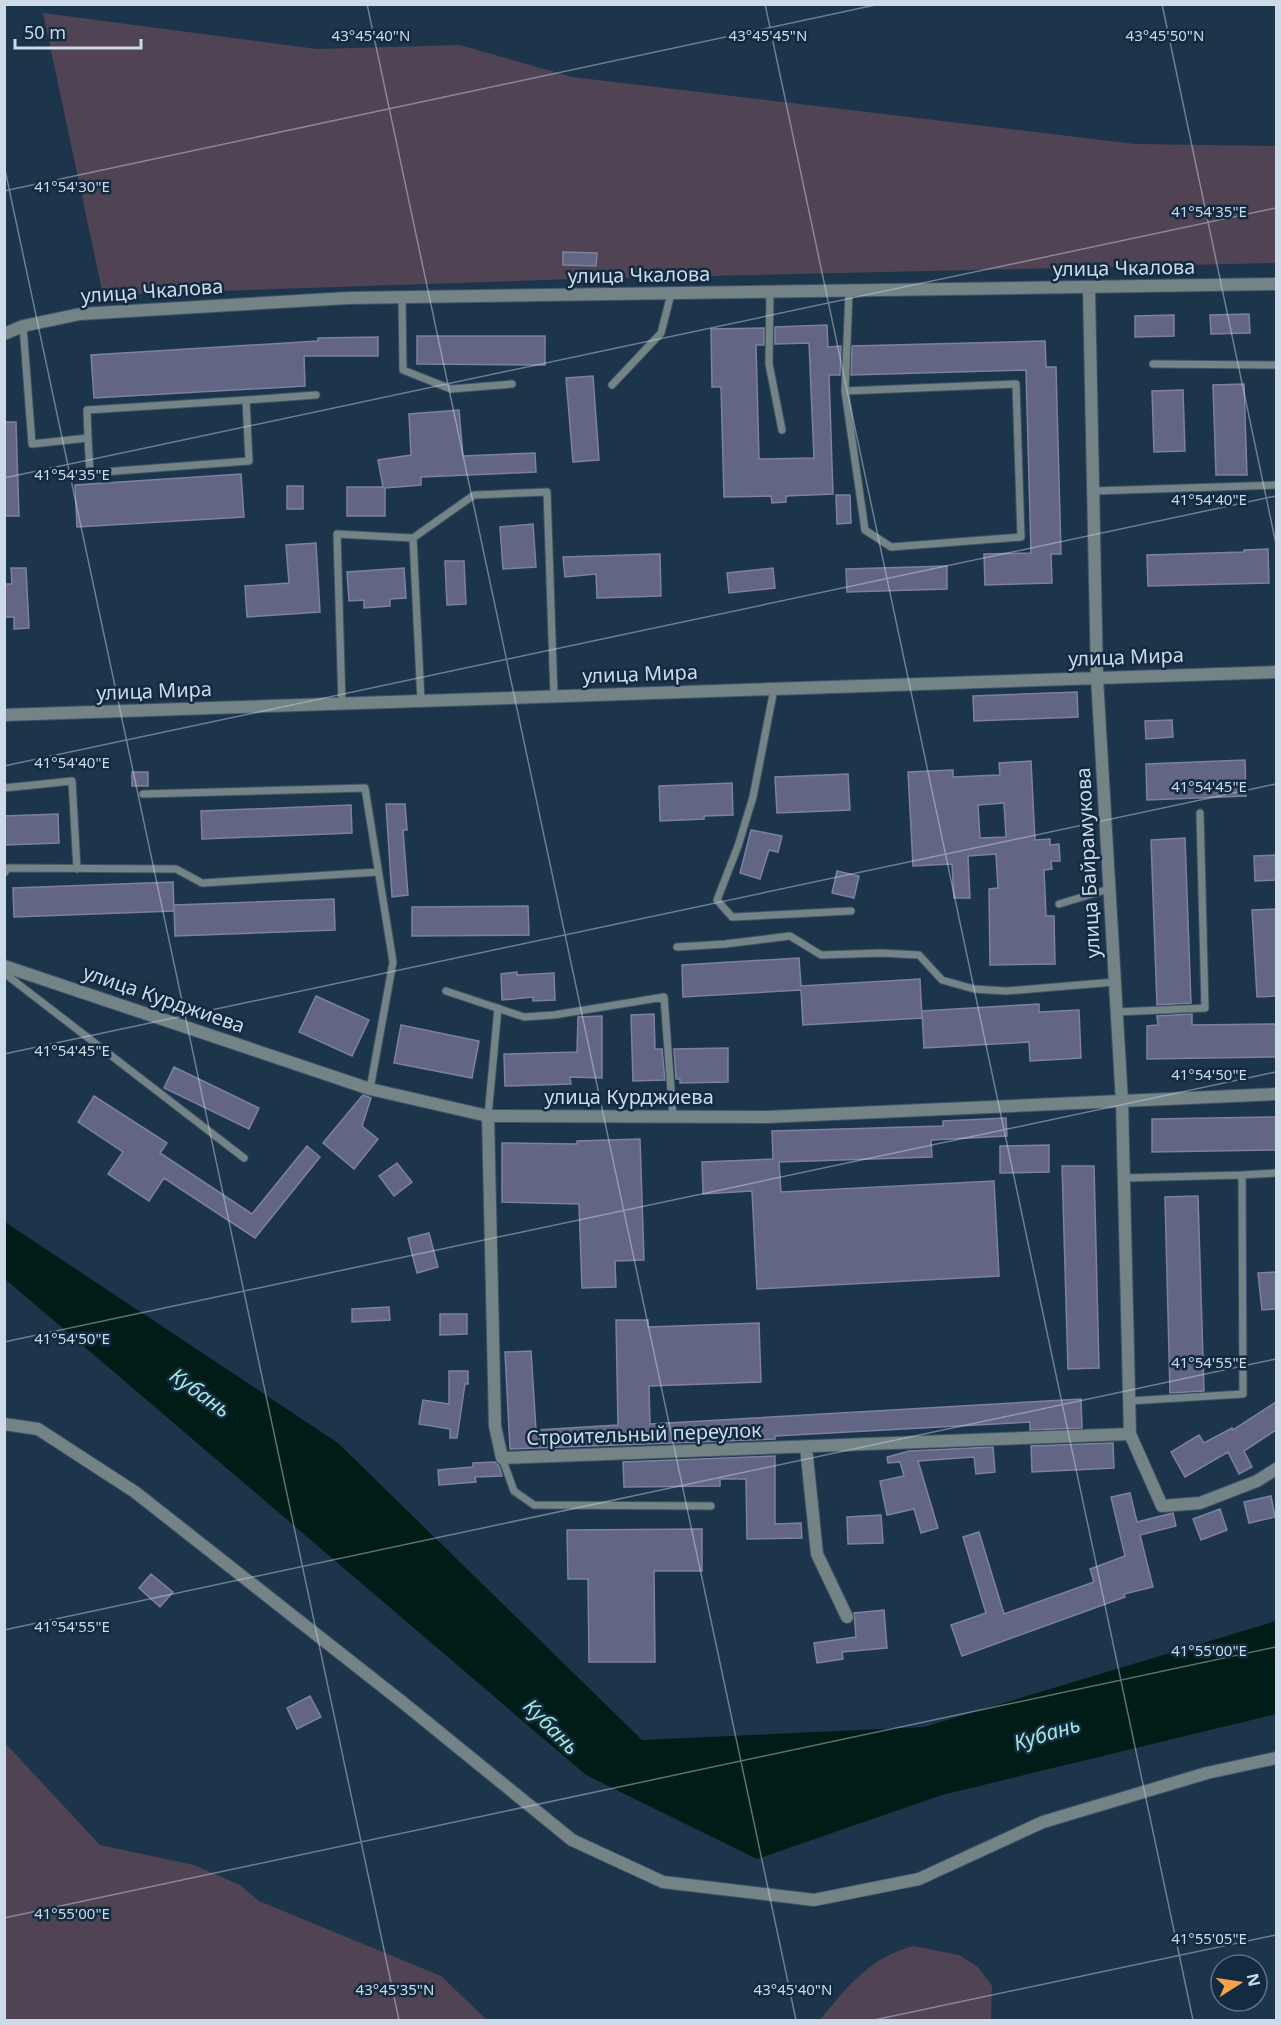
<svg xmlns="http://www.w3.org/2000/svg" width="1281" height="2025" font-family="'Noto Sans',sans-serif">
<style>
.green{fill:#504354}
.water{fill:#001c17}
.building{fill:#636584;stroke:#7e80a0;stroke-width:1.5;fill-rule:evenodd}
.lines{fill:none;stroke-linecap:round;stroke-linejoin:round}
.service-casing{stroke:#3c5367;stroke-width:9}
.minor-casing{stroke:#3c5367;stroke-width:14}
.tertiary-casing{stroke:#3c5367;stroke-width:14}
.service{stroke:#748386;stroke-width:7}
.minor{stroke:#748386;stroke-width:12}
.tertiary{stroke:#748386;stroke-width:12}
.ticks{fill:none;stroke:#ccdae9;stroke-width:1.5;stroke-opacity:0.45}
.labels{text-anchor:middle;stroke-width:5;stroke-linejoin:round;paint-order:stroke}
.street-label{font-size:20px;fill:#ccdae9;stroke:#132b40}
.water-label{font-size:21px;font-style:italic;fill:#a4e7d8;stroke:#132b40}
.ticks-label{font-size:15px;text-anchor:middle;fill:#ccdae9;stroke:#132b40;stroke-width:5;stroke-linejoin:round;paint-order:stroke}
</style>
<rect width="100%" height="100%" fill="#1d354b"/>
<!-- green -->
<path class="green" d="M43,13L317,49L460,45L572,77L1135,144L1276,146V263L574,279L103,295Z
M4,1742L100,1845L194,1865L240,1885L259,1901L441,1976L487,2020H5Z
M913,1946L959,1955L978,1967L992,1986L991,2020H820C847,1987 869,1958 913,1946Z"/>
<!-- water -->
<path class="water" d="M5,1222L338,1443L642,1740L924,1727L1276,1621V1714L942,1795L757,1859L586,1775L5,1279Z"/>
<!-- building -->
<path class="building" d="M563,252L597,253L596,266L563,265Z
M1249,314L1250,333L1211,334L1210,315Z
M1174,315V336L1135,337V316Z
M827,325L828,347L841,346L840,375H829L833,494L786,496V502L772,503L771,496L724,497L721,387H712L711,329L764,328V345H756L759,459L814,458L809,343L775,344V327Z
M417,336H545V365L417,364Z
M378,337V356H304L305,386L94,398L91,355L318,341V338Z
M1045,341L1046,367H1056L1061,554H1051L1052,583L985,585L984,554L1031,553L1026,370L851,375L852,346Z
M593,376L599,460L573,462L566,378Z
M1244,384L1247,475H1216L1213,385Z
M1183,390L1185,451L1154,452L1152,391Z
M459,410L463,456L535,453L536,472L421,477V485L385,488V516H347V487H383L378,460L411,455L409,414Z
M4,422H16L19,516H4Z
M241,474L244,517L77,527L75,485Z
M287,486H303V509H287Z
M836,495H850L851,523L837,524Z
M533,524L536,567L503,569L500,527Z
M316,543L320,612L247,617L245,586L289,583L286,545Z
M1268,549L1269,583L1148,586L1147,555L1244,552V550Z
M660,554L661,596L597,598L596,574L565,577L563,557Z
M445,561H464L466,604L447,605Z
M947,566V589L847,592L846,569Z
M11,568H26L29,628L14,629V617H4V584H12Z
M404,568L406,598L390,599V606L364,608V600L349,601L347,572Z
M773,568L775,588L729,593L727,573Z
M1077,692L1078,717L974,721L973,696Z
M1172,720L1173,737L1146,739L1145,721Z
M1245,760L1246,796L1147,800L1146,764Z
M1031,761L1035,840L1050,839V845L1059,844L1060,861H1051L1052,869L1044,870L1046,916H1054L1055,964L990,965L989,889L998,888L996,854L968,856L970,898H954L952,864L913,866L908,772L953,770V777L1000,775L999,763ZM1004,803L1006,837L980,838L978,805Z
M132,772H148V786H132Z
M848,774L850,810L777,813L775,777Z
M732,783L733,815L704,816V819L660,821L659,786Z
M386,804H405L407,830H403L408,895L392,897Z
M351,805L352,833L202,839L201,811Z
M58,814L59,843L4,845V816Z
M751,830L782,836L778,852L769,850L760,879L740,873Z
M1185,838L1191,1003L1157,1005L1151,840Z
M1276,855V880L1255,881L1254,856Z
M837,871L859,876L854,898L832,893Z
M173,882L174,911L14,917L13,888Z
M334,899L335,930L175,936L174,905Z
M528,906L529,935L412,936V907Z
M1276,909V996L1257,997L1252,910Z
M799,958L801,986L920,979L922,1018L803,1025L801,990L683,997L682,965Z
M517,972V975L554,973L555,1000L533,1001V997L502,1000L501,974Z
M316,996L369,1020L352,1056L299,1032Z
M1039,1004V1012L1079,1010L1081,1058L1030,1061L1029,1042L924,1048L922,1011Z
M654,1014L655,1049H662L665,1080L633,1081L631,1015Z
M1192,1014V1025L1276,1024V1057L1147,1059V1026L1158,1025L1157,1016Z
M602,1016V1078L570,1077L571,1084L505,1086L504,1054L577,1052L578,1017Z
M401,1025L479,1041L472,1078L394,1063Z
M728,1048V1082L680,1083V1079H676L674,1049Z
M174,1067L259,1108L249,1129L164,1088Z
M363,1095L371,1098L362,1126L378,1139L354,1169L323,1143Z
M94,1096L167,1143L160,1153L252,1214L307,1146L320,1157L255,1238L164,1178L149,1201L108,1174L123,1152L78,1122Z
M1276,1117V1150L1152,1152V1119Z
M1006,1118L1007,1136L931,1140L932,1157L779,1162L781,1192L994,1181L999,1276L757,1289L752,1191L703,1194L702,1162L773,1159L772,1131L943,1126V1121Z
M640,1139L644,1260L615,1261L616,1287L582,1288L579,1204L502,1202V1143L577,1144V1141Z
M1049,1145V1172L1000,1173V1146Z
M397,1163L412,1182L394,1196L379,1176Z
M1062,1166H1094L1099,1368L1068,1369Z
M1198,1196L1204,1391L1170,1393L1165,1197Z
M429,1233L438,1267L417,1273L408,1238Z
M1276,1272V1309L1262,1310L1258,1273Z
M389,1307L390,1320L352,1322V1309Z
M440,1314H467V1334L440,1335Z
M616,1320H648V1327L759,1323L761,1382L649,1386L650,1424L1081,1399L1082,1428L1030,1430V1422L775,1436V1439L510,1449L505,1352L531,1351L536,1430L618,1425Z
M449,1371H468V1384H465L457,1438H450V1429L419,1424L423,1400L449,1404Z
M1276,1402V1430L1244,1451L1252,1467L1239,1474L1228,1452L1185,1477L1171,1452L1199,1435L1204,1443L1232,1428L1233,1430Z
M1113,1443L1114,1468L1032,1472L1031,1446Z
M993,1447L995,1472L976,1474L974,1457L918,1461L938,1528L921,1533L914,1509L887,1515L880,1481L904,1476L900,1462L888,1463L887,1457L909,1451Z
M775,1456V1524L801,1523L802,1538L747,1539L746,1479H720V1486L624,1487L623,1462Z
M495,1462L499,1466L502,1476L475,1477L476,1482L439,1485L438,1470L473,1467V1463Z
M1130,1493L1137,1522L1173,1513L1176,1526L1140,1535L1153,1587L1124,1594L1125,1597L962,1656L951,1625L986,1613L963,1537L979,1532L1004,1614L1094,1582L1090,1569L1125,1556L1111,1497Z
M1271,1496L1275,1517L1249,1523L1244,1502Z
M1220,1509L1227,1530L1201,1540L1193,1519Z
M881,1515L883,1543L848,1544L847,1517Z
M702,1529V1571H654L655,1662H589L588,1579H568L567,1530Z
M151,1574L173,1592L160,1607L139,1588Z
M884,1610L887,1648L842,1652L843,1659L817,1663L814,1643L856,1637L854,1613Z
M310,1696L321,1717L297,1729L287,1708Z"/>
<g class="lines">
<!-- service casing -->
<g class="service-casing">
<path id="service" d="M770,293L769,364L782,430
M402,298L403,370L451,389L512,384
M23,326L32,444L88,438L90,473L249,461L246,400L87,410L88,438
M1153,364L1276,365
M612,385L661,333L671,294
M845,391L1016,384L1021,537L891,547L865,530L845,391L849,292
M246,400L316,395
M1093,491L1276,485
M413,538L474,495L547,492L554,696
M774,689L753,797L738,846L717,900L732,917L851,911
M342,704L337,534L413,538L421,701
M4,788L72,781L77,869
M143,794L365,788L393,962L370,1089
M4,873L8,868L176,869L202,883L378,872
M1059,904L1109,889
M677,947L725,944L790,936L821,955L882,953L919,955L942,980L974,989L1006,991L1115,982
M4,973L244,1158
M446,991L524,1017L554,1015L664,997L673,1117
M1117,1012L1205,1008L1200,813
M488,1116L498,1008
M1242,1175L1276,1173
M1124,1178L1242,1175L1243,1394L1129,1401
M502,1458L514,1491L534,1505L711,1506"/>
</g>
<!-- minor casing -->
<g class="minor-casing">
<path id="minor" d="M1089,289L1097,678L1122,1102L1130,1434L1162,1506L1200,1503L1257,1481L1276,1469
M4,334L23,326L80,314L348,298L1276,284
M4,715L1276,672
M488,1116L495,1426L502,1458L1130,1434
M806,1447L817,1554L847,1617"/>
</g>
<!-- tertiary casing -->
<g class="tertiary-casing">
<path id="tertiary" d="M4,966L370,1089L488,1116L767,1117L1276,1094
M4,1424L38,1429L135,1492L401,1701L572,1840L663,1882L814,1900L919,1879L1043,1822L1207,1773L1276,1758"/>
</g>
<!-- service -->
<use href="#service" class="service"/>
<!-- minor -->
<use href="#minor" class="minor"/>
<!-- tertiary -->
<use href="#tertiary" class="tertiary"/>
</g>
<!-- ticks -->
<path class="ticks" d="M367,4L796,2020M765,4L1193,2020M1162,4L1276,544M4,165L399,2020M4,191L880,4M4,478L1276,208M4,766L1276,496M4,1054L1276,784M4,1342L1276,1072M4,1630L1276,1359M4,1918L1276,1647M874,2020L1276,1935"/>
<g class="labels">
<!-- street labels -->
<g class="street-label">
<text transform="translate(1124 268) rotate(-1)" y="7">улица Чкалова</text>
<text transform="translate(639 275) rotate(-1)" y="7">улица Чкалова</text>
<text transform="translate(152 291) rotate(-4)" y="7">улица Чкалова</text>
<text transform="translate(1126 657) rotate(-2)" y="7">улица Мира</text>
<text transform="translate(640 674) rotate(-2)" y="7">улица Мира</text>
<text transform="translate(154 691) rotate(-2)" y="7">улица Мира</text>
<text transform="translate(1088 863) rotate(-93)" y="7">улица Байрамукова</text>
<text transform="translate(164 999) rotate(19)" y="7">улица Курджиева</text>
<text x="629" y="1104">улица Курджиева</text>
<text transform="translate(644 1434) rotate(-2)" y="7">Строительный переулок</text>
</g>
<!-- water labels -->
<g class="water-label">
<text transform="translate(200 1393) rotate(36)" y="7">Кубань</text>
<text transform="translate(551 1727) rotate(45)" y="7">Кубань</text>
<text transform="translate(1047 1734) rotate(-17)" y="7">Кубань</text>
</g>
</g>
<g class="ticks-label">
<text x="371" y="41">43°45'40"N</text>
<text x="768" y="41">43°45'45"N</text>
<text x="1165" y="41">43°45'50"N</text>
<text x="72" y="192">41°54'30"E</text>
<text x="1209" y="217">41°54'35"E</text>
<text x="72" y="480">41°54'35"E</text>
<text x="1209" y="505">41°54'40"E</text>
<text x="72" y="768">41°54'40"E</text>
<text x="1209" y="792">41°54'45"E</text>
<text x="72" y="1056">41°54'45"E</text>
<text x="1209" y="1080">41°54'50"E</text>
<text x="72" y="1344">41°54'50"E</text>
<text x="1209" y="1368">41°54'55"E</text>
<text x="72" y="1632">41°54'55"E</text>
<text x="1209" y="1656">41°55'00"E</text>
<text x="72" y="1919">41°55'00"E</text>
<text x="1209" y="1944">41°55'05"E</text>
<text x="395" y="1995">43°45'35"N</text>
<text x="793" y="1995">43°45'40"N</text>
</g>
<!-- border -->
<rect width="1281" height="2025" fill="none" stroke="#ccdae9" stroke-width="12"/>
<!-- north arrow -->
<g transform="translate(1239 1983) rotate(78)"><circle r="28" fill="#132b40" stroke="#5d7184" stroke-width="1.5"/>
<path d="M0-4.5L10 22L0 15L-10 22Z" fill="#f8a04b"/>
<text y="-9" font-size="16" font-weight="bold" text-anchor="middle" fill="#ccdae9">N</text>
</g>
<!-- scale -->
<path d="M15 39v9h126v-9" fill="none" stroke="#ccdae9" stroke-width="3"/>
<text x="24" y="39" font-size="18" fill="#ccdae9" stroke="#132b40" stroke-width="4.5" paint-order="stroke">50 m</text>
</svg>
